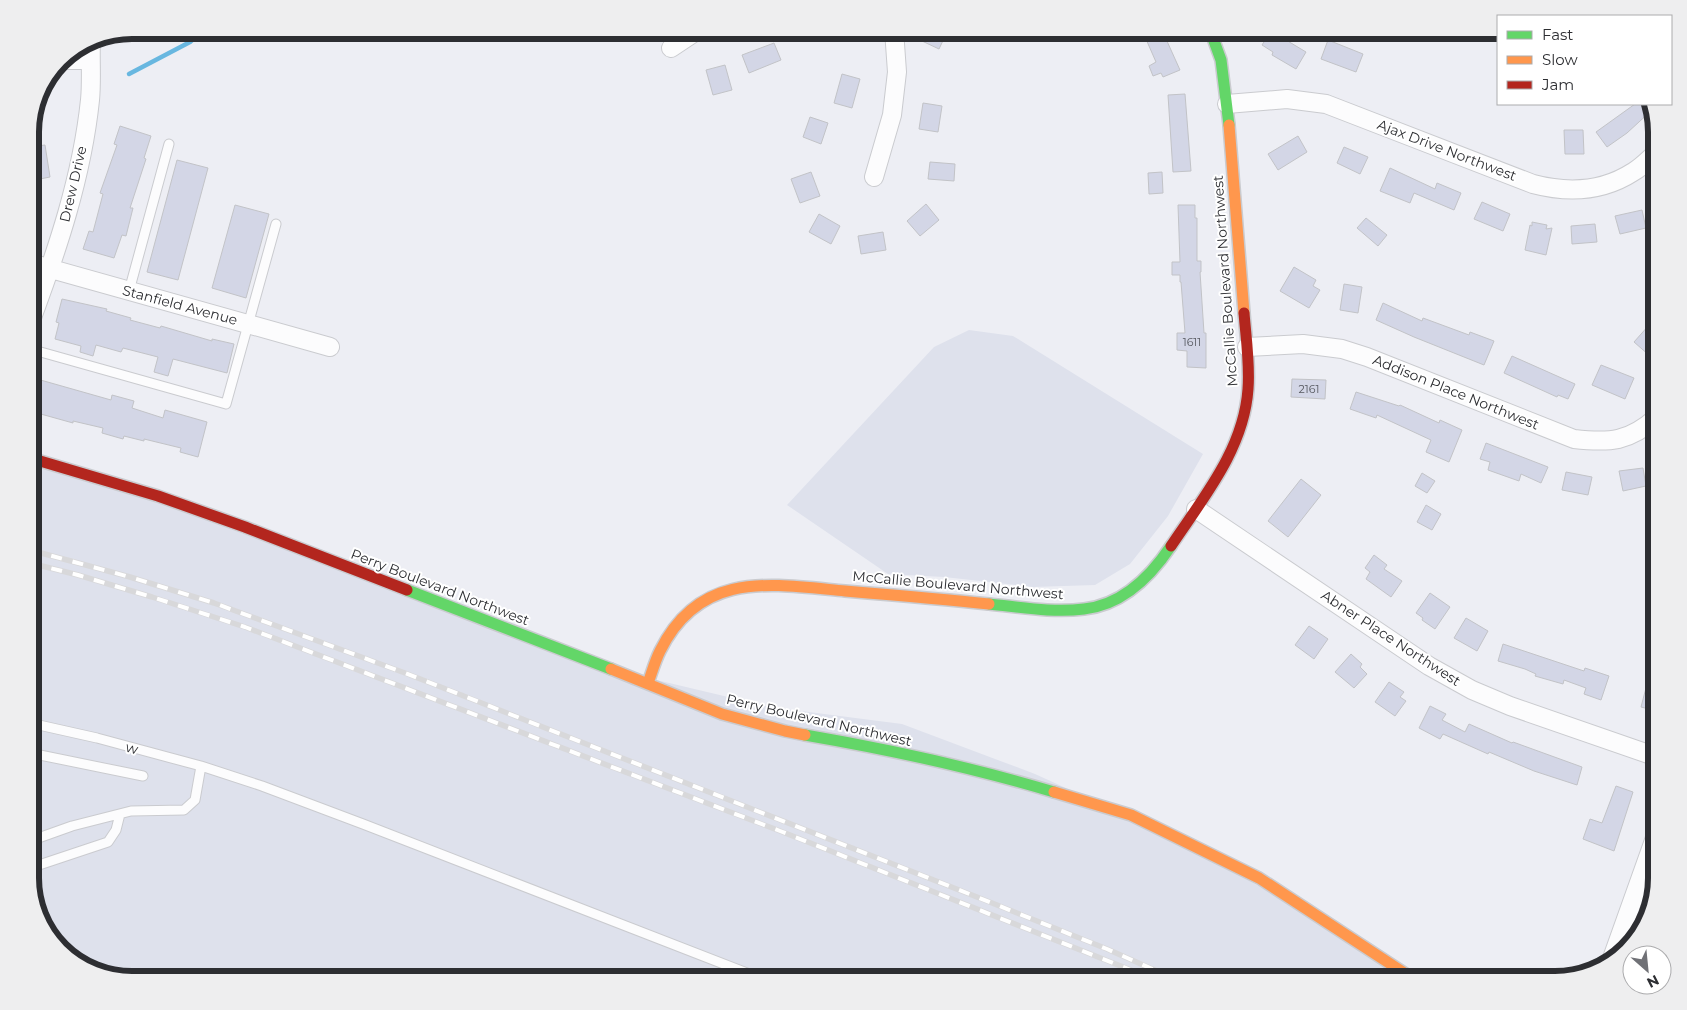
<svg xmlns="http://www.w3.org/2000/svg" width="1687" height="1010" font-family="Montserrat,sans-serif">
<style>
.built{fill:#dee1ec}
.lines{fill:none;stroke-linecap:round;stroke-linejoin:round}
.stream{stroke:#68b7e0;stroke-width:4.5}
.building{fill:#d3d6e6;stroke:#c2c3c7}
.lane-casing{stroke:#cacbcf;stroke-width:11}
.street-casing{stroke:#cacbcf;stroke-width:20}
.fast-casing{stroke:#cacbcf;stroke-width:14}
.slow-casing{stroke:#cacbcf;stroke-width:14}
.jam-casing{stroke:#cacbcf;stroke-width:14}
.lane{stroke:#fcfcfd;stroke-width:9}
.street{stroke:#fcfcfd;stroke-width:18}
.fast{stroke:#63d668;stroke-width:11}
.slow{stroke:#ff974d;stroke-width:11}
.jam{stroke:#b3261e;stroke-width:11}
.rail-casing{stroke:#d8d8da;stroke-width:5.5}
.rail{stroke:#fff;stroke-width:4;stroke-dasharray:11;stroke-linecap:butt}
.labels{text-anchor:middle;stroke-width:4;stroke-linejoin:round;paint-order:stroke}
.number-label{font-size:11px;fill:#56585f}
.street-label{font-size:14px;fill:#2d2e32;stroke:#fff}
.rim{fill:none;stroke:#2d2e32;stroke-width:6}
</style>
<rect width="100%" height="100%" fill="#edeef4"/>
<!-- built -->
<path class="built" d="M969,330L1013,336L1203,454L1168,516L1130,564L1095,585L1033,587L944,577L888,574L787,505L934,347Z
M30,456L627,673L770,707L902,724L1035,774L1176,838L1421,980H132L81,966L44,929L30,884Z"/>
<g class="lines">
<!-- stream -->
<path class="stream" d="M129,74L190,42L203,30"/>
</g>
<!-- building -->
<path class="building" d="M927,30H948L939,49L922,41Z
M1142,30H1162L1180,70L1163,77L1161,73L1153,76L1149,66L1156,62Z
M1271,31L1306,52L1296,69L1272,55L1273,52L1262,45Z
M1328,40L1363,54L1356,72L1321,59Z
M774,43L781,60L749,73L742,55Z
M725,65L732,90L713,95L706,70Z
M842,74L860,79L852,108L834,103Z
M1185,94L1191,171L1173,172L1168,95Z
M923,103L942,106L938,132L919,129Z
M1635,104H1650L1652,110L1627,133L1607,147L1596,132Z
M810,117L828,123L821,144L803,137Z
M120,126L151,136L144,158L146,159L130,208H133L126,236L122,235L114,258L83,249L89,231L93,232L103,194L100,193L117,145L114,144Z
M1564,130H1583L1584,154H1565Z
M1298,136L1307,152L1278,170L1268,154Z
M45,145L50,177L30,181V147Z
M1344,147L1368,157L1360,174L1337,163Z
M177,160L208,168L178,280L147,272Z
M930,162L955,164L954,181L928,179Z
M1390,168L1435,189L1437,183L1461,193L1454,210L1414,193L1410,203L1380,191Z
M811,172L820,196L800,203L791,179Z
M1162,172L1163,193L1149,194L1148,173Z
M1482,202L1510,214L1503,231L1474,219Z
M926,204L939,220L920,236L907,221Z
M235,205L269,214L246,298L212,288Z
M1178,205H1195V218H1197V261H1201V272H1200L1204,333H1206V368L1187,367V351L1177,350V333H1185L1181,282H1180V275H1172V262H1180Z
M1642,210L1646,228L1620,234L1615,216Z
M819,214L840,226L831,244L809,232Z
M1366,218L1387,235L1378,246L1357,228Z
M1532,222L1547,225L1546,229L1552,228L1546,255L1525,250L1530,225L1532,226Z
M1595,224L1597,242L1572,244L1571,226Z
M883,232L886,250L861,254L858,236Z
M1294,267L1316,280L1313,286L1320,290L1309,308L1280,291Z
M1344,284L1362,287L1358,313L1340,310Z
M62,299L107,309L106,311L131,318L130,320L160,328L161,326L212,341V339L234,344L227,373L173,359L168,376L154,372L158,357L123,348L121,352L96,345L93,356L80,352L81,346L55,339L59,323L56,322Z
M1383,303L1422,321L1423,318L1469,335L1470,332L1494,341L1484,365L1414,337L1376,320Z
M1657,316V348L1650,356L1634,342Z
M1512,356L1575,384L1568,399L1558,395L1557,397L1504,373Z
M1601,365L1634,378L1625,399L1592,385Z
M37,379L111,400L112,395L134,401L132,408L163,418L165,410L207,422L198,457L180,452L181,448L144,439V441L124,436L123,439L102,433L103,428L73,421V423L30,411Z
M1292,379L1326,380L1325,399L1291,397Z
M1356,392L1399,406L1400,405L1439,423L1440,420L1462,430L1449,462L1426,452L1431,440L1377,415L1376,418L1350,409Z
M1486,443L1548,467L1541,483L1521,474L1519,481L1488,470L1490,462L1480,459Z
M1643,468L1646,486L1623,491L1619,471Z
M1566,472L1592,477L1588,495L1562,490Z
M1422,473L1435,481L1427,493L1415,486Z
M1301,479L1321,495L1288,537L1268,521Z
M1426,505L1441,514L1432,530L1417,522Z
M1374,555L1387,565L1384,569L1402,581L1391,597L1366,579L1370,572L1365,568Z
M1430,593L1450,607L1435,629L1422,620L1423,618L1416,613Z
M1466,618L1488,631L1477,651L1454,638Z
M1309,626L1328,639L1314,659L1295,645Z
M1503,644L1584,671L1585,668L1609,676L1601,700L1584,694L1586,688L1564,680L1563,684L1535,676L1536,674L1525,669L1498,661Z
M1351,654L1362,664L1360,667L1367,674L1354,688L1335,672Z
M1653,661H1657V711L1641,707Z
M1389,682L1404,692L1400,697L1406,701L1395,716L1375,702Z
M1430,706L1446,714L1442,720L1465,732L1469,724L1512,743L1513,742L1582,767L1577,785L1534,771L1489,752L1488,754L1443,734L1440,739L1419,728Z
M1616,786L1633,792L1614,851L1583,839L1590,819L1602,823Z"/>
<g class="lines">
<!-- lane casing -->
<g class="lane-casing">
<path id="lane" d="M129,291L169,144
M30,349L226,404L276,224
M30,723L97,738L201,766L195,800L184,810L131,811L72,826L30,841
M30,753L143,776
M201,766L262,786L363,824L765,980
M30,868L108,842L116,830L120,814"/>
</g>
<!-- street casing -->
<g class="street-casing">
<path id="street" d="M671,48L698,30
M60,60H90
M1227,104L1287,99L1326,104L1533,184C1567,193 1602,192 1633,172C1642,167 1649,159 1657,152
M874,177L892,115L897,72L894,30
M30,263L330,347
M30,323C57,251 82,177 90,100C92,80 90,59 91,39
M1247,347L1303,344L1342,349L1367,357L1574,439C1610,443 1629,442 1657,417
M1196,509L1429,666L1472,690L1510,706L1657,757
M1611,961L1657,832"/>
</g>
<!-- fast casing -->
<g class="fast-casing">
<path id="fast" d="M1210,30L1221,60L1229,125
M407,590L611,669
M989,604C1020,607 1053,613 1084,609C1122,605 1151,576 1171,546
M805,735C887,749 974,768 1054,792"/>
</g>
<!-- slow casing -->
<g class="slow-casing">
<path id="slow" d="M1229,125L1244,313
M611,669L722,714L785,731L805,735
M648,683C652,672 655,661 660,651C700,570 771,584 845,591C893,595 941,599 989,604
M1054,792L1131,815L1259,878L1415,980"/>
</g>
<!-- jam casing -->
<g class="jam-casing">
<path id="jam" d="M30,458L158,496L245,527L407,590
M1171,546C1203,498 1244,449 1248,389C1250,364 1246,338 1244,313"/>
</g>
<!-- lane -->
<use href="#lane" class="lane"/>
<!-- street -->
<use href="#street" class="street"/>
<!-- fast -->
<use href="#fast" class="fast"/>
<!-- slow -->
<use href="#slow" class="slow"/>
<!-- jam -->
<use href="#jam" class="jam"/>
<!-- rail casing -->
<g class="rail-casing">
<path id="rail" d="M30,550L130,577L214,603L405,673L977,897L1107,949L1177,980
M30,563L78,575L152,597L245,627L780,831L1156,980"/>
</g>
<!-- rail -->
<use href="#rail" class="rail"/>
</g>
<g class="labels">
<!-- number labels -->
<g class="number-label">
<text x="1192" y="346">1611</text>
<text x="1309" y="393">2161</text>
</g>
<!-- street labels -->
<g class="street-label">
<text transform="translate(1447 150) rotate(21)" y="5">Ajax Drive Northwest</text>
<text transform="translate(73 184) rotate(-77)" y="5">Drew Drive</text>
<text transform="translate(1225 281) rotate(-94)" y="5">McCallie Boulevard Northwest</text>
<text transform="translate(180 305) rotate(15)" y="5">Stanfield Avenue</text>
<text transform="translate(1456 392) rotate(22)" y="5">Addison Place Northwest</text>
<text transform="translate(958 585) rotate(5)" y="5">McCallie Boulevard Northwest</text>
<text transform="translate(440 587) rotate(21)" y="5">Perry Boulevard Northwest</text>
<text transform="translate(1391 638) rotate(33)" y="5">Abner Place Northwest</text>
<text transform="translate(819 720) rotate(13)" y="5">Perry Boulevard Northwest</text>
<text transform="translate(132 748) rotate(15)" y="5">w</text>
</g>
</g>
<!-- crop -->
<path d="M0 0H1687V1010H0ZM132 39H1555A93 93 0 0 1 1648 132V878A93 93 0 0 1 1555 971H132A93 93 0 0 1 39 878V132A93 93 0 0 1 132 39Z" fill="#eeeeef" fill-rule="evenodd"/>
<path class="rim" d="M132 39H1555A93 93 0 0 1 1648 132V878A93 93 0 0 1 1555 971H132A93 93 0 0 1 39 878V132A93 93 0 0 1 132 39Z"/>
<!-- legend -->
<rect x="1497" y="15" width="175" height="90" fill="#ffffff" stroke="#ababad"/>
<rect x="1507" y="31" width="25" height="8" fill="#63d668" stroke="#ababad"/>
<text x="1542" y="40" font-size="15" fill="#2d2e32">Fast</text>
<rect x="1507" y="56" width="25" height="8" fill="#ff974d" stroke="#ababad"/>
<text x="1542" y="65" font-size="15" fill="#2d2e32">Slow</text>
<rect x="1507" y="81" width="25" height="8" fill="#b3261e" stroke="#ababad"/>
<text x="1542" y="90" font-size="15" fill="#2d2e32">Jam</text>
<!-- north arrow -->
<g transform="translate(1647 970) rotate(153)"><circle r="24" fill="#ffffff" stroke="#ababad"/>
<path d="M0-4L9 19L0 12L-9 19Z" fill="#707176"/>
<text y="-8" font-size="14" font-weight="bold" text-anchor="middle" fill="#2d2e32">N</text>
</g>
</svg>
